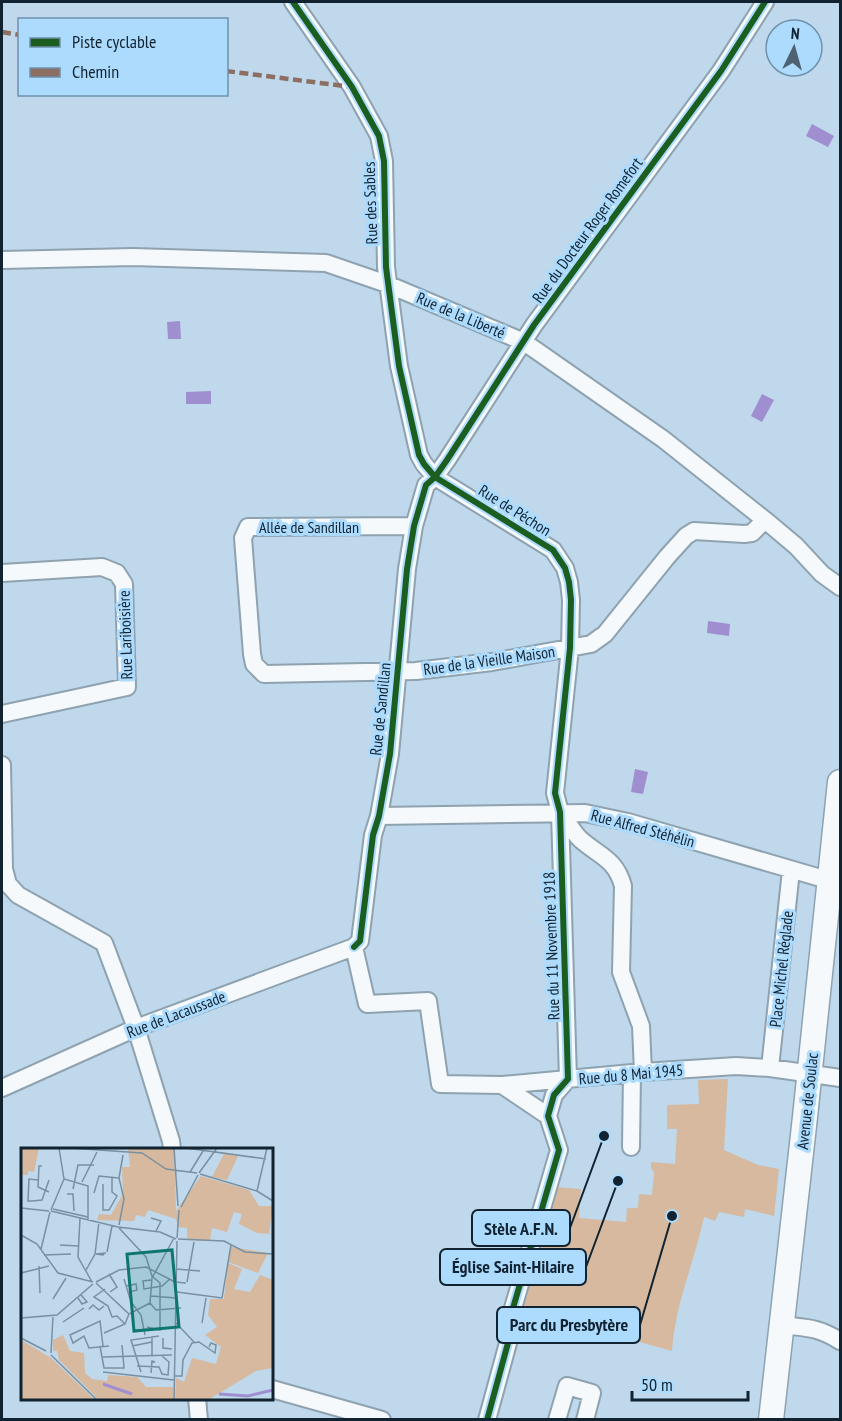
<svg xmlns="http://www.w3.org/2000/svg" width="842" height="1421" font-family="'PT Sans Narrow',sans-serif">
<style>
.green{fill:#d6b99e}
.water{fill:#9f8ed0}
.lines{fill:none;stroke-linecap:round;stroke-linejoin:round}
.minor-casing{stroke:#8ea2b0;stroke-width:20}
.secondary-casing{stroke:#8ea2b0;stroke-width:27}
.minor{stroke:#f5f9fc;stroke-width:16}
.secondary{stroke:#f5f9fc;stroke-width:24}
.quiet{stroke:#8d6e63;stroke-width:4.5;stroke-dasharray:9 4.5;stroke-linecap:butt}
.cycleway-casing{stroke:#acdbfe;stroke-width:10}
.cycleway{stroke:#1b5e20;stroke-width:6}
.labels{text-anchor:middle;stroke-width:6;stroke-linejoin:round;paint-order:stroke}
.street-label{font-size:16px;fill:#112331;stroke:#acdbfe}
.inset-river{fill:none;stroke:#9f8ed0;stroke-width:3}
.inset-road{fill:none;stroke:#7990a1;stroke-width:1.5}
.view{fill:#0f766e;fill-opacity:0.15;stroke:#0f766e;stroke-width:3}
.inset-edge{fill:none;stroke:#112331;stroke-width:3}
.leader{fill:none;stroke:#112331;stroke-width:2}
.callout-dot{fill:#112331;stroke:#acdbfe;stroke-width:2}
.callout{fill:#acdbfe;stroke:#112331;stroke-width:2}
.callout-label{font-size:18px;text-anchor:middle;font-weight:bold;fill:#112331}
</style>
<rect width="100%" height="100%" fill="#bfd8eb"/>
<!-- green -->
<path class="green" d="M728,1079L724,1150L758,1165L779,1169L774,1216L745,1209L744,1217L719,1212L715,1221L704,1217C694,1263 675,1305 672,1351L636,1341L587,1331L511,1324L555,1187L581,1189L579,1218L626,1222L627,1208H638L639,1194L652,1195L654,1172L651,1168V1162L675,1164L677,1129H667V1105L699,1104L698,1080Z"/>
<!-- water -->
<path class="water" d="M812,124L834,136L828,147L806,136Z
M180,321L181,339H168L167,322Z
M211,391V404H186V392Z
M762,394L774,400L762,422L751,416Z
M708,621L730,624L729,636L707,633Z
M635,769L648,772L643,794L631,792Z"/>
<g class="lines">
<!-- minor casing -->
<g class="minor-casing">
<path id="minor" d="M293,2L352,87L379,136L384,161L386,267L399,366L419,455L424,464L435,477L553,550L565,568L569,582L571,600L570,648L555,793L560,812L568,1079L554,1095L548,1116L559,1150L511,1315L508,1343L487,1420
M2,260L133,257L326,263L387,284L524,342L663,439L765,520L796,546L822,574L840,587
M414,526L248,527L243,538L252,654L254,664L264,674L416,671L492,662L591,644L605,634L667,557L686,536L694,531L744,534L752,533L765,520
M2,573L102,567L117,573L124,584L127,687L2,714
M2,765L4,869L8,884L18,895L104,943L136,1028L171,1141L172,1150
M560,812C567,821 573,832 580,839C599,856 616,859 623,886L621,972L641,1026L643,1072
M379,816L585,813L628,822L831,881
M354,947L360,941L373,835L379,816L390,754L407,569L414,526L426,485L435,477L447,460L534,325L721,71L765,2
M354,947L367,1004L428,1001L440,1084L502,1085L643,1072L736,1066L770,1068L840,1078
M770,1068L791,870
M502,1085L548,1116
M2,1088L136,1028L354,947
M631,1147L632,1073
M782,1325C807,1328 818,1327 840,1341
M272,1389L382,1420
M197,1398L199,1420
M557,1420L567,1386L592,1393L585,1420"/>
</g>
<!-- secondary casing -->
<g class="secondary-casing">
<path id="secondary" d="M771,1420L805,1117L840,782"/>
</g>
<!-- minor -->
<use href="#minor" class="minor"/>
<!-- secondary -->
<use href="#secondary" class="secondary"/>
<!-- quiet -->
<path class="quiet" d="M2,32L20,35
M226,71L352,87"/>
<!-- cycleway casing -->
<g class="cycleway-casing">
<path id="cycleway" d="M293,2L352,87L379,136L384,161L386,267L399,366L419,455L424,464L435,477L553,550L565,568L569,582L571,600L570,648L555,793L560,812L568,1079L554,1095L548,1116L559,1150L511,1315L508,1343L487,1420
M354,947L360,941L373,835L379,816L390,754L407,569L414,526L426,485L435,477L447,460L534,325L721,71L765,2"/>
</g>
<!-- cycleway -->
<use href="#cycleway" class="cycleway"/>
</g>
<g class="labels">
<!-- street labels -->
<g class="street-label">
<text transform="translate(370 203) rotate(-92)" y="6">Rue des Sables</text>
<text transform="translate(587 230) rotate(-54)" y="6">Rue du Docteur Roger Romefort</text>
<text transform="translate(461 315) rotate(23)" y="6">Rue de la Liberté</text>
<text transform="translate(515 510) rotate(32)" y="6">Rue de Péchon</text>
<text x="309" y="533">Allée de Sandillan</text>
<text transform="translate(125 635) rotate(-92)" y="6">Rue Lariboisière</text>
<text transform="translate(489 660) rotate(-8)" y="6">Rue de la Vieille Maison</text>
<text transform="translate(380 709) rotate(-84)" y="6">Rue de Sandillan</text>
<text transform="translate(643 828) rotate(15)" y="6">Rue Alfred Stéhélin</text>
<text transform="translate(551 946) rotate(-92)" y="6">Rue du 11 Novembre 1918</text>
<text transform="translate(781 969) rotate(-84)" y="6">Place Michel Réglade</text>
<text transform="translate(176 1014) rotate(-21)" y="6">Rue de Lacaussade</text>
<text transform="translate(631 1074) rotate(-5)" y="6">Rue du 8 Mai 1945</text>
<text transform="translate(807 1101) rotate(-84)" y="6">Avenue de Soulac</text>
</g>
</g>
<!-- overview -->
<g transform="translate(21 1148)">
<rect width="252" height="252" fill="#bfd8eb"/>
<path d="M0,0H18L13,24L7,23V27H0ZM107,0H153L155,63L180,28L228,42L238,58H252L248,85L252,86L236,85L218,76L221,66L213,64L206,84L191,80L189,93L166,92V80L157,79L155,71L127,62L124,69L115,67L113,73L76,72L78,66L90,67L102,46L101,19H109ZM203,6L217,8L206,32L191,29ZM210,99L247,105L237,125L207,114ZM207,115L221,121L213,141L229,144L239,127L252,132V220L235,223L187,252H154L155,230L163,234L171,210L195,216L200,199L184,187L196,179L187,167L189,151H203ZM42,187L49,203L63,205L64,225L71,231L86,233L87,227L116,229L125,239H152V252H78L38,212L36,203H32V192ZM0,192L30,210L74,252H0Z" fill="#d6b99e"/>
<path class="inset-river" d="M82,236L111,246M198,246L227,248L252,242"/>
<path class="inset-road" d="M38,0L43,31L67,38V72M49,0L121,5L145,21L176,25M153,0L157,58M165,0L245,11M21,18H18L17,39L28,44M169,24L182,3M178,25L196,0M179,26L236,43L252,53M61,34L76,4M82,36V62H88L96,48L91,44V30M52,41L57,17H73M236,43L246,0M73,45L78,28L98,30M46,46H52L53,63M11,53H7L8,31L17,32M11,53L21,52L28,32M160,59L177,27M0,60L28,63M32,61L67,69M30,62L43,31M30,63L97,79L139,84L155,91M59,70L57,109L71,134M130,70L140,73L135,83M98,77L103,51L98,30L102,7M98,80L125,109L131,128L139,135V182L126,179M0,87L16,96L37,125L72,134M156,90L158,62M157,91L203,93L224,104L252,106M39,97L57,98M20,101L29,64M86,104L91,78M83,106L82,107L75,106L85,105M23,107L50,106M18,118L19,145M155,121L179,123M65,122L74,106L78,74M0,125L28,118M88,126L96,139L89,144M103,131L110,154L120,167L124,187M130,132L122,133L123,141L141,138L149,131M75,134L98,122L125,119L154,134L165,135M166,134L173,94M75,135L108,166L129,155M105,138L115,136L116,142L109,144M84,141L73,149L87,158L91,169L96,168L104,176M156,144L201,150L210,97M130,148L155,150M57,150L61,156L66,154L60,147M32,151L45,130M129,155L131,130L153,90M129,155L135,162L160,160M68,161L72,157L78,162L83,158M0,170L36,167L72,136M42,174L63,160M154,174L173,194M181,175L185,150M83,185L104,176L108,166M0,190L25,203M142,190V200L151,201M79,198L83,220H103L101,197M82,198L79,173L49,187L52,195L63,188L68,200L88,198M111,198L131,194M30,205L32,169M30,207L76,252M131,208V188M82,209L151,207M116,218L138,219L141,226L147,227L148,214L141,208M82,224L153,232M120,224L110,192L138,188M130,225L131,213L134,214H131M154,228H161L162,212L171,195L178,194L194,205L195,197L190,195L188,199M153,252L156,93"/>
<path class="view" d="M151,102L158,179L113,183L106,106Z"/>
<rect width="252" height="252" class="inset-edge"/>
</g>
<!-- callouts -->
<path class="leader" d="M604 1136L570 1228M618 1181L586 1267M672 1216L640 1325"/>
<g class="callout-dot">
<circle cx="604" cy="1136" r="6"/>
<circle cx="618" cy="1181" r="6"/>
<circle cx="672" cy="1216" r="6"/>
</g>
<g class="callout">
<rect x="472" y="1210" width="98" height="36" rx="6"/>
<rect x="440" y="1249" width="146" height="36" rx="6"/>
<rect x="497" y="1307" width="143" height="36" rx="6"/>
</g>
<g class="callout-label">
<text x="521" y="1235">Stèle A.F.N.</text>
<text x="513" y="1273">Église Saint-Hilaire</text>
<text x="569" y="1331">Parc du Presbytère</text>
</g>
<!-- border -->
<rect width="842" height="1421" fill="none" stroke="#112331" stroke-width="6"/>
<!-- legend -->
<rect x="18" y="18" width="210" height="78" fill="#acdbfe" stroke="#6e91ac" stroke-width="1.5"/>
<rect x="30" y="38" width="30" height="9" fill="#1b5e20" stroke="#6e91ac" stroke-width="1.5"/>
<text x="72" y="48" font-size="18" fill="#112331">Piste cyclable</text>
<rect x="30" y="68" width="30" height="9" fill="#8d6e63" stroke="#6e91ac" stroke-width="1.5"/>
<text x="72" y="78" font-size="18" fill="#112331">Chemin</text>
<!-- north arrow -->
<g transform="translate(794 48) rotate(5)"><circle r="28" fill="#acdbfe" stroke="#6e91ac" stroke-width="1.5"/>
<path d="M0-4.5L10 22L0 15L-10 22Z" fill="#4e6272"/>
<text y="-9" font-size="16" font-weight="bold" text-anchor="middle" fill="#112331">N</text>
</g>
<!-- scale -->
<path d="M632 1391v9h116v-9" fill="none" stroke="#112331" stroke-width="3"/>
<text x="641" y="1391" font-size="18" fill="#112331" stroke="#acdbfe" stroke-width="4.5" paint-order="stroke">50 m</text>
</svg>
